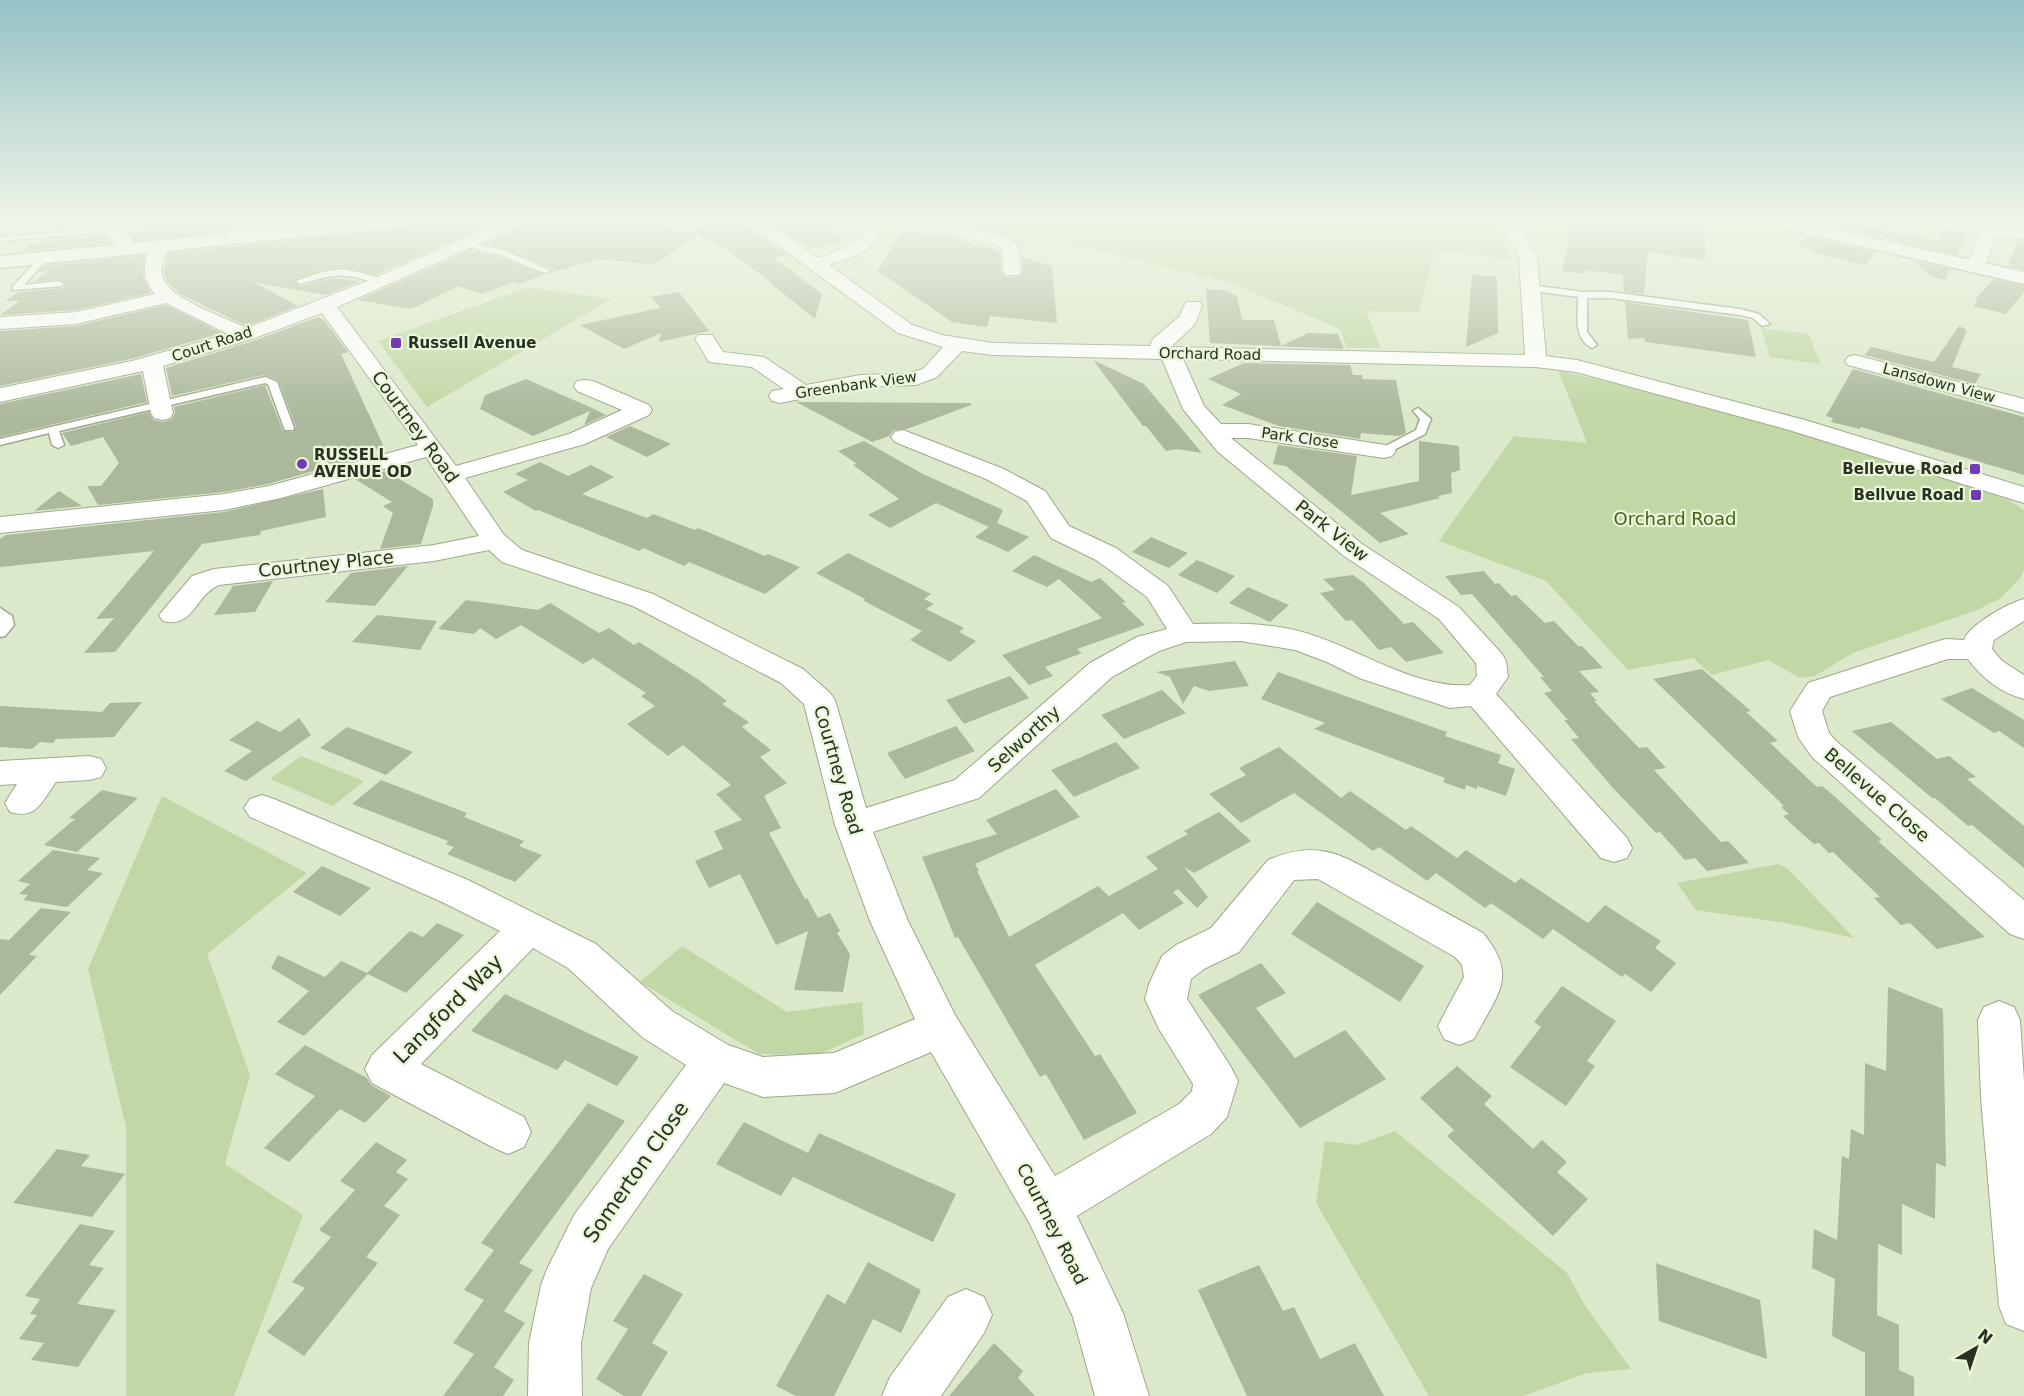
<svg xmlns="http://www.w3.org/2000/svg" width="2024" height="1396" font-family="'DejaVu Sans',sans-serif">
<style>
.green{fill:#c1d7a5}
.building{fill:#abb89b}
.lines{fill:none;stroke-linecap:round;stroke-linejoin:round}
.service-casing{stroke:#9ca98c;stroke-width:3}
.minor-casing{stroke:#9ca98c;stroke-width:2}
.secondary-casing{stroke:#9ca98c;stroke-width:3}
.primary-casing{stroke:#9ca98c;stroke-width:3}
.service{fill:#fff;fill-rule:evenodd}
.minor{fill:#fff;fill-rule:evenodd}
.secondary{fill:#fff;fill-rule:evenodd}
.primary{fill:#fff;fill-rule:evenodd}
.poi-dot{fill:#733bb1;stroke:#e8f7d7;stroke-width:2}
.labels{text-anchor:middle;stroke-width:4.5;stroke-linejoin:round;paint-order:stroke}
.far-poi-label{font-size:15px;font-weight:bold;fill:#2a2f24;stroke:#e8f7d7;text-anchor:start}
.far-street-label{font-size:15px;fill:#2a2f24;stroke:#e8f7d7}
.street-label{font-size:18px;fill:#2a2f24;stroke:#e8f7d7}
.park-label{font-size:18px;fill:#486219;stroke:#e8f7d7}
.near-street-label{font-size:21px;fill:#2a2f24;stroke:#e8f7d7}
</style>
<rect width="100%" height="100%" fill="#dbe9ca"/>
<!-- green -->
<path class="green" d="M948,222H1493L1512,259L1435,251L1419,312L1366,311L1381,348H1347L1340,329L1231,283L1056,240L1019,244L998,234Z
M528,287L611,299L427,407L378,341Z
M1761,328L1809,334L1820,364L1770,357Z
M1558,370C1710,405 1861,450 2009,500L2024,510V569L2021,577L2001,598L1977,610L1853,653L1815,676L1800,678L1768,660L1712,675L1693,658L1628,670L1546,581L1439,541L1514,436L1587,443Z
M301,756L364,781L333,806L270,779Z
M162,796L307,873L207,954L250,1075L225,1164L303,1215L234,1396H126V1127L88,969Z
M1778,864L1788,869L1854,938L1786,923L1696,910L1677,883Z
M682,946L787,1012L862,1002L864,1034L818,1055L759,1054L640,982Z
M1395,1131L1567,1273L1584,1304L1631,1369L1587,1373L1523,1396H1429L1316,1203L1325,1141L1357,1145Z"/>
<!-- building -->
<path class="building" d="M137,222H249L224,232L134,241L129,233L147,231Z
M412,222H496L376,275L342,267L321,270L294,280L301,286L334,278L361,281L326,295L253,282L298,306L247,326L180,294L167,281L164,273L168,253L401,229L409,227Z
M525,222H654L684,235L718,222H739L787,255L774,258L822,294L815,319L769,282H771L726,249L698,234L654,265L599,259L553,272L552,269L507,249L484,244L522,227Z
M766,222H815L845,241L810,249L789,234Z
M1579,222H1705V260L1648,252L1644,294L1624,292L1623,275L1586,270L1585,274L1562,271L1572,227Z
M1817,222H1846L1939,241L1945,229L1966,234L1957,255Z
M907,232L940,234L1000,251L1001,271L1006,277L1020,276L1023,271L1022,257L1052,266L1057,323L990,316L987,327L952,322L878,271L899,236Z
M104,236L112,243L24,251L29,244Z
M1806,236L1877,252L1864,265L1813,253L1815,250L1798,247Z
M2017,241H2024V270L2008,266Z
M470,250L499,257L544,275L519,284L514,282L482,294L458,286L411,309L358,300Z
M145,255L143,275L151,293L76,310L0,315L20,301H5L19,292L64,288V281L60,279L33,282L49,271L38,272L44,266Z
M1914,261L1950,269L1945,280L1930,276Z
M1472,274L1497,277L1498,333L1466,347Z
M1994,279L2024,286V292L2006,314L1973,306L1978,300L1975,299Z
M1206,289L1225,290L1237,296L1242,320H1274L1281,346L1308,333L1338,334L1344,349L1210,343Z
M679,292L709,331L659,342L661,333L624,349L580,325L660,308L651,297Z
M1625,302L1748,320L1756,357L1645,342V339L1641,338L1628,339Z
M166,305L222,333L131,359L0,386V331L76,326Z
M318,317L324,320L348,352L341,354L384,447L356,455L362,458L334,466L319,457L321,469L268,484L224,492L98,505L87,486H101L119,463L103,437L71,446L62,433L149,412L153,420L163,422L172,419L175,413L174,407L265,385L283,431L293,432L296,427L278,380L264,375L172,396L166,368L253,341Z
M1959,326L1967,330L1952,367L1981,374L1975,384L1865,355L1871,347L1934,362Z
M1093,360L1144,384L1202,453L1177,449L1166,451L1146,426H1143Z
M1244,363L1350,365L1353,375H1362L1363,379L1396,380L1406,433L1399,436L1361,433L1360,439L1279,426L1222,405L1241,394L1208,379Z
M1853,369L2024,417V475L1861,427L1860,429L1831,422L1833,418L1826,416Z
M141,374L147,402L0,437V404Z
M526,379L592,408L606,415L584,425L590,411L533,436L480,409L485,395Z
M796,402L971,403V405L907,429L894,430L889,436L872,442Z
M630,426L671,444L647,457L606,437Z
M864,441L923,474L1003,510L997,523L1029,537L1008,552L975,537L989,527L936,503L890,528L868,515L899,499L853,465L857,464L838,451Z
M1419,441L1459,446L1460,470L1451,473L1452,493L1438,496L1440,498L1380,513L1409,534L1380,543L1286,466L1273,464L1278,445L1357,456L1351,495L1419,481Z
M540,462L568,476L591,465L614,477L582,494L647,518L653,514L695,530L698,528L765,556L768,554L800,567L765,594L689,562L684,566L643,548L639,551L538,510L536,511L503,492L528,480L515,474Z
M386,471L433,499V506L421,544L380,549L393,513L383,506L392,502L355,479Z
M323,489L326,517L261,531L260,535L202,544L115,652L84,653L114,618L96,619L154,551L0,567V539L6,535L224,512Z
M59,491L82,506L34,511Z
M1151,537L1169,545L1188,553L1169,568L1132,552Z
M848,553L931,594L924,599L934,604L926,609L964,628L959,632L976,641L950,662L910,640L922,631L864,601L865,599L816,573Z
M1034,555L1091,582L1100,578L1126,602L1122,603L1145,625L1077,649L1082,653L1045,667L1053,676L1029,685L1002,655L1102,618L1059,579L1047,587L1012,571Z
M1197,560L1235,576L1217,593L1178,575Z
M408,566L375,606L325,602L351,573Z
M1484,571L1495,584L1499,583L1511,596L1516,595L1545,623L1554,621L1578,646H1582L1603,668L1579,671L1599,692L1590,693L1597,701H1594L1639,748L1647,747L1666,768L1654,770L1721,842L1728,841L1749,863L1707,871L1695,858L1685,860L1660,832L1656,833L1613,788L1571,739L1579,738L1564,720H1568L1544,693L1552,691L1540,677H1544L1472,594L1461,595L1445,576Z
M1353,575L1364,583L1404,624L1413,622L1444,653L1406,662L1391,647L1379,650L1352,620L1346,621L1320,593L1335,590L1323,579Z
M273,581L255,612L214,615L233,586Z
M1248,587L1268,596L1289,605L1270,622L1229,603Z
M466,600L538,610L550,603L599,633L609,628L634,645L639,642L699,680L727,701L722,704L749,722L742,727L771,750L760,757L787,783L764,796L781,828L769,833L805,899L807,898L818,918L830,913L840,931L837,933L850,954L843,992L794,990L808,931L776,945L740,874L709,888L695,861L723,849L714,831L742,820L716,794L731,785L683,745L668,756L627,724L655,706L641,696L646,693L593,658L583,664L521,625L496,639L480,628L474,634L438,629Z
M377,615L437,621L420,650L352,642Z
M1235,661L1249,686L1209,691L1194,686L1183,704L1170,677L1156,672Z
M1702,669L1751,711L1746,712L1778,741L1770,743L1817,787L1822,786L1833,795L1882,840L1878,841L1985,937L1937,949L1910,923L1901,925L1874,898L1880,897L1833,852L1829,853L1819,843L1814,844L1798,830L1783,816L1789,814L1781,807L1784,806L1653,679Z
M1278,672L1447,732L1445,736L1501,755L1498,763L1515,769L1506,796L1477,786V789L1466,785L1465,790L1443,782L1445,778L1314,729L1325,723L1261,699Z
M1010,676L1029,698L964,724L946,700Z
M1972,688L2024,720V748L1999,731L1994,733L1941,699Z
M1162,690L1186,713L1124,739L1101,715Z
M142,702L114,737L56,739L53,743L40,742L32,749L0,747V706L102,712L110,703Z
M299,718L311,735L246,781L224,771L252,751L229,740L257,721L280,732Z
M1891,722L1937,759L1949,756L1976,777L1967,779L2024,826V868L1972,825L1968,826L1935,798H1932L1852,731Z
M956,726L975,751L905,779L887,753Z
M347,727L366,734L413,752L386,775L320,748Z
M1116,742L1140,768L1074,797L1051,770Z
M1279,747L1341,798L1350,791L1406,830L1411,826L1457,858L1466,850L1515,883L1521,878L1588,923L1605,905L1661,941L1655,948L1676,963L1651,992L1625,974L1622,977L1553,929L1543,939L1491,903L1485,908L1436,873L1427,881L1379,847L1373,851L1294,793L1241,823L1209,794L1246,775L1239,768Z
M381,780L467,813L464,817L524,841L519,846L542,855L515,882L447,854L454,847L446,844L448,841L352,804Z
M1056,789L1080,817L975,864L979,871H977L1009,937L1098,886L1109,896L1158,869L1146,857L1188,834L1184,831L1219,812L1251,841L1194,873L1184,867L1208,897L1197,908L1178,889L1173,892L1184,903L1139,930L1123,913L1035,965L1095,1056L1100,1054L1137,1113L1084,1140L1046,1074L1040,1077L958,937L955,938L922,857L997,834L986,820Z
M102,790L138,798L77,852L44,845L75,819L69,818Z
M53,850L100,858L87,870L103,873L67,907L23,900L28,895L19,894L30,884L18,881Z
M322,866L346,877L371,888L340,916L293,892Z
M1317,902L1424,966L1400,1002L1291,934Z
M41,908L71,912L29,955L37,956L0,995V939L9,940Z
M437,923L464,935L406,993L368,974L304,1036L277,1022L309,991L271,968L278,955L325,977L341,961L367,973L410,931L423,937Z
M1261,963L1286,993L1256,1008L1295,1058L1345,1030L1386,1079L1300,1128L1198,995Z
M1562,986L1616,1021L1587,1061L1595,1066L1566,1106L1510,1067L1541,1027L1534,1022Z
M1888,987L1943,1009L1946,1167L1936,1163L1935,1219L1902,1204V1255L1878,1244L1877,1315L1899,1325V1370L1914,1377V1396H1865V1353L1832,1336L1835,1279L1812,1268L1814,1229L1837,1240L1842,1156L1849,1159L1851,1129L1864,1135L1865,1063L1886,1071Z
M505,994L588,1033L639,1057L617,1086L565,1060L557,1070L471,1031Z
M305,1045L367,1078L371,1085L391,1096L365,1123L340,1109L289,1162L264,1148L315,1096L275,1074Z
M1457,1066L1492,1096L1484,1104L1533,1149L1542,1140L1567,1162L1557,1172L1588,1199L1553,1236L1447,1136L1454,1130L1420,1098Z
M588,1103L625,1121L519,1263L533,1270L504,1311L525,1323L494,1367L514,1380L503,1396H443L474,1354L453,1343L484,1300L464,1290L494,1250L481,1243Z
M744,1122L808,1153L819,1133L956,1194L933,1242L793,1177L781,1196L716,1164Z
M376,1142L407,1160L396,1172L408,1179L384,1206L400,1215L366,1257L378,1263L304,1356L267,1332L305,1288L292,1282L331,1237L319,1230L355,1190L340,1181Z
M57,1149L90,1155L81,1166L125,1174L92,1217L13,1203Z
M80,1224L115,1231L89,1265L104,1268L77,1304L116,1310L78,1367L31,1360L44,1343L19,1339L37,1315L30,1314L40,1299L25,1296Z
M868,1262L921,1290L901,1333L873,1319L834,1396H796L776,1386L827,1294L845,1304Z
M1656,1263L1760,1300L1767,1359L1659,1321Z
M1259,1265L1283,1311L1294,1307L1320,1359L1355,1343L1384,1396H1247L1198,1290Z
M644,1274L683,1294L652,1343L668,1352L641,1396H624L596,1379L628,1329L613,1321Z
M994,1343L1023,1371L1018,1378L1035,1396H949Z"/>
<g class="lines">
<!-- service casing -->
<g class="service-casing">
<path id="service" d="M656,222C666,222 677,229 686,228C696,226 705,222 716,222L683,233Z
M114,228V232H111L0,241V237Z
M466,242L506,251L551,271L544,273L500,255L463,246V242Z
M42,255L49,257L24,285L59,281L62,282V286L13,290V286Z
M342,269L363,273L388,282L384,285C342,273 342,272 300,284L296,281L322,272Z
M1530,285L1583,292H1610L1740,309L1759,314L1770,324L1762,326L1753,318L1740,315L1610,298H1587V332L1597,345L1592,348C1573,338 1578,315 1578,297L1527,290L1526,288Z
M265,377L277,382L294,428L293,430H285L284,428L268,384L265,383L59,431L64,445L58,448L52,445L49,433L0,445V439Z
M1418,408L1431,419L1425,434L1388,453H1380V449L1416,430L1420,419L1413,411Z
M0,608L12,616L14,625L5,636L0,637Z"/>
</g>
<!-- minor casing -->
<g class="minor-casing">
<path id="minor" d="M89,222C106,222 121,225 132,239L128,253H116L113,249L115,241Z
M255,222H277L275,225L237,242H225L223,238L225,234Z
M502,222H523L521,225L337,307L456,466L569,434L622,410L577,391L574,386L577,381L585,380L593,381L649,405L652,410L649,415L585,444L465,478L504,535L522,550L653,594L803,669L830,693L835,700L866,808L955,780L1090,663L1137,637L1167,629L1147,597L1096,560L1051,538L1027,501L986,479L895,442L891,437L895,432L903,430L1004,469L1045,491L1069,526L1116,548L1168,586L1193,624C1232,623 1274,622 1312,635C1362,651 1417,689 1470,685L1477,676L1476,663L1439,619L1344,556L1217,451L1183,409L1162,359L993,355L962,351L937,377L916,385L861,387L780,403L772,401L769,396L772,391L784,389L752,367L709,362L695,339L698,335H712L723,352L764,357L806,385L861,375L906,374L923,369L943,347L898,333L776,244L741,222H761L788,236L818,258L845,248L862,237V232C857,227 850,228 846,222H870L878,231L876,242L858,255L829,265L912,325L942,335L993,343L1150,346L1153,339L1179,317L1186,302H1200L1202,306L1195,324L1171,347L1525,355L1519,257L1501,222H1517L1537,257L1546,356L1577,360L1805,420L2024,487V503L1789,430L1576,372L1536,367L1183,359L1204,406L1221,424H1248L1392,446L1396,451L1392,456L1384,458L1248,438H1231L1362,544L1459,607L1502,654L1506,661L1508,677L1496,694L1627,838L1632,848L1627,858L1614,862L1601,858L1471,706L1449,708L1438,704L1359,678L1327,662L1295,650L1241,641L1186,642L1159,651L1112,677L979,798L873,832L908,921L955,1015L1055,1176L1179,1104L1192,1091L1193,1084L1159,1029L1145,999L1149,984L1162,956L1176,945L1211,928L1268,860C1285,853 1303,848 1322,851C1344,854 1366,869 1385,879C1418,897 1450,915 1483,933C1520,978 1496,995 1474,1039L1459,1045L1444,1039L1438,1026L1464,977L1462,965L1455,957L1318,879L1294,880L1239,952L1204,969L1191,979L1187,999L1231,1067L1238,1081L1227,1117L1211,1134L1077,1216L1123,1313L1149,1396H1095L1073,1317L1030,1224L931,1052L835,1093L763,1097L724,1083L608,1249L591,1288L581,1343L582,1396H528L529,1343L541,1285L548,1267L574,1215L686,1065L642,1037L568,968L533,948L421,1064L524,1117L531,1132L524,1147L508,1154L492,1147L372,1083L365,1069L372,1055L500,931L442,902L250,817L244,808L250,799L262,795L274,799L468,880L596,944L672,1011L728,1045L763,1057L834,1053L915,1019L870,921L835,825L804,704L781,683L633,606L502,562L489,550L434,561L219,585C195,595 194,629 163,621L159,615L192,576L214,569L434,545L479,536L426,457L281,498L224,510L0,533V517L224,494L269,486L418,445L322,313L252,339L163,366L173,413L170,418L162,420L154,418L151,413L143,371L0,402V388L132,361L228,334L166,303L76,324L0,329V317L76,312L155,294C141,277 142,261 154,242H166L169,246C164,257 158,271 165,282C174,300 228,319 247,328L375,278Z
M901,222H943L1008,237L1019,246L1021,271L1018,275H1006L1003,271L1002,248L996,245L927,228L909,227Z
M1932,222H1967L2024,229V239L1995,237L1985,266L1982,270H1970L1967,266L1979,234L1934,225Z
M1855,355L2024,399V413L1848,365L1845,361L1848,357Z
M2024,599V621L1994,640L1992,649L2002,661L2024,675V699C2001,693 1982,678 1968,659H1948L1830,697L1822,711L1829,733L1836,741L2024,900V939L2010,934L1812,757L1798,737L1790,711L1808,683L1935,642L1946,639L1964,640C1969,625 2008,603 2024,599Z
M89,756L101,759L106,768L101,777L89,780L56,782C42,801 37,820 10,812L5,803L17,784L0,785V761Z
M1999,1001L2014,1007L2020,1020L2024,1081V1331L2006,1324L1999,1306L1981,1098L1978,1020L1984,1007Z
M966,1289L984,1297L992,1315L984,1333L941,1396H882L890,1377L948,1297Z"/>
</g>
<!-- secondary casing -->
<g class="secondary-casing">
<path id="secondary" d="M349,222H410L407,226L401,227L0,268V256Z"/>
</g>
<!-- primary casing -->
<g class="primary-casing">
<path id="primary" d="M1769,222H1801L2024,272V284L1778,227L1772,226Z"/>
</g>
<!-- service -->
<use href="#service" class="service"/>
<!-- minor -->
<use href="#minor" class="minor"/>
<!-- secondary -->
<use href="#secondary" class="secondary"/>
<!-- primary -->
<use href="#primary" class="primary"/>
</g>
<!-- sky -->
<linearGradient id="sky" x2="0" y2="1"><stop stop-color="#95c2c5"/><stop offset="0.53" stop-color="#eff5e7"/><stop offset="1" stop-color="#eff5e7" stop-opacity="0"/></linearGradient>
<rect width="2024" height="417" fill="url(#sky)"/>
<!-- markers -->
<g class="poi-dot">
<rect x="390" y="337" width="12" height="12" rx="3"/>
<circle cx="302" cy="464" r="6"/>
<rect x="1969" y="463" width="12" height="12" rx="3"/>
<rect x="1970" y="489" width="12" height="12" rx="3"/>
</g>
<g class="labels">
<!-- far-poi labels -->
<g class="far-poi-label">
<text x="408" y="348">Russell Avenue</text>
<text x="314" y="460">RUSSELL<tspan x="314" dy="17">AVENUE OD</tspan></text>
<text x="1963" y="474" text-anchor="end">Bellevue Road</text>
<text x="1964" y="500" text-anchor="end">Bellvue Road</text>
</g>
<!-- far-street labels -->
<g class="far-street-label">
<text transform="translate(212 344) rotate(-18)" y="5">Court Road</text>
<text transform="translate(1210 354) rotate(1)" y="5">Orchard Road</text>
<text transform="translate(1939 383) rotate(15)" y="5">Lansdown View</text>
<text transform="translate(856 385) rotate(-8)" y="5">Greenbank View</text>
<text transform="translate(1300 438) rotate(8)" y="5">Park Close</text>
</g>
<!-- street labels -->
<g class="street-label">
<text transform="translate(415 427) rotate(54)" y="6">Courtney Road</text>
<text transform="translate(1332 531) rotate(38)" y="6">Park View</text>
<text transform="translate(326 564) rotate(-6)" y="6">Courtney Place</text>
<text transform="translate(1024 739) rotate(-42)" y="6">Selworthy</text>
<text transform="translate(838 770) rotate(74)" y="6">Courtney Road</text>
<text transform="translate(1877 795) rotate(41)" y="6">Bellevue Close</text>
<text transform="translate(1052 1224) rotate(63)" y="6">Courtney Road</text>
</g>
<!-- park labels -->
<g class="park-label">
<text x="1675" y="525">Orchard Road</text>
</g>
<!-- near-street labels -->
<g class="near-street-label">
<text transform="translate(448 1009) rotate(-45)" y="7">Langford Way</text>
<text transform="translate(636 1172) rotate(-55)" y="7">Somerton Close</text>
</g>
</g>
<!-- north arrow -->
<g transform="translate(1976 1348) rotate(39)" stroke="#e8f7d7" stroke-width="4.5" paint-order="stroke">
<path d="M0-4.5L10 22L0 15L-10 22Z" fill="#2a2f24"/>
<text y="-9" font-size="16" font-weight="bold" text-anchor="middle" fill="#2a2f24">N</text>
</g>
</svg>
